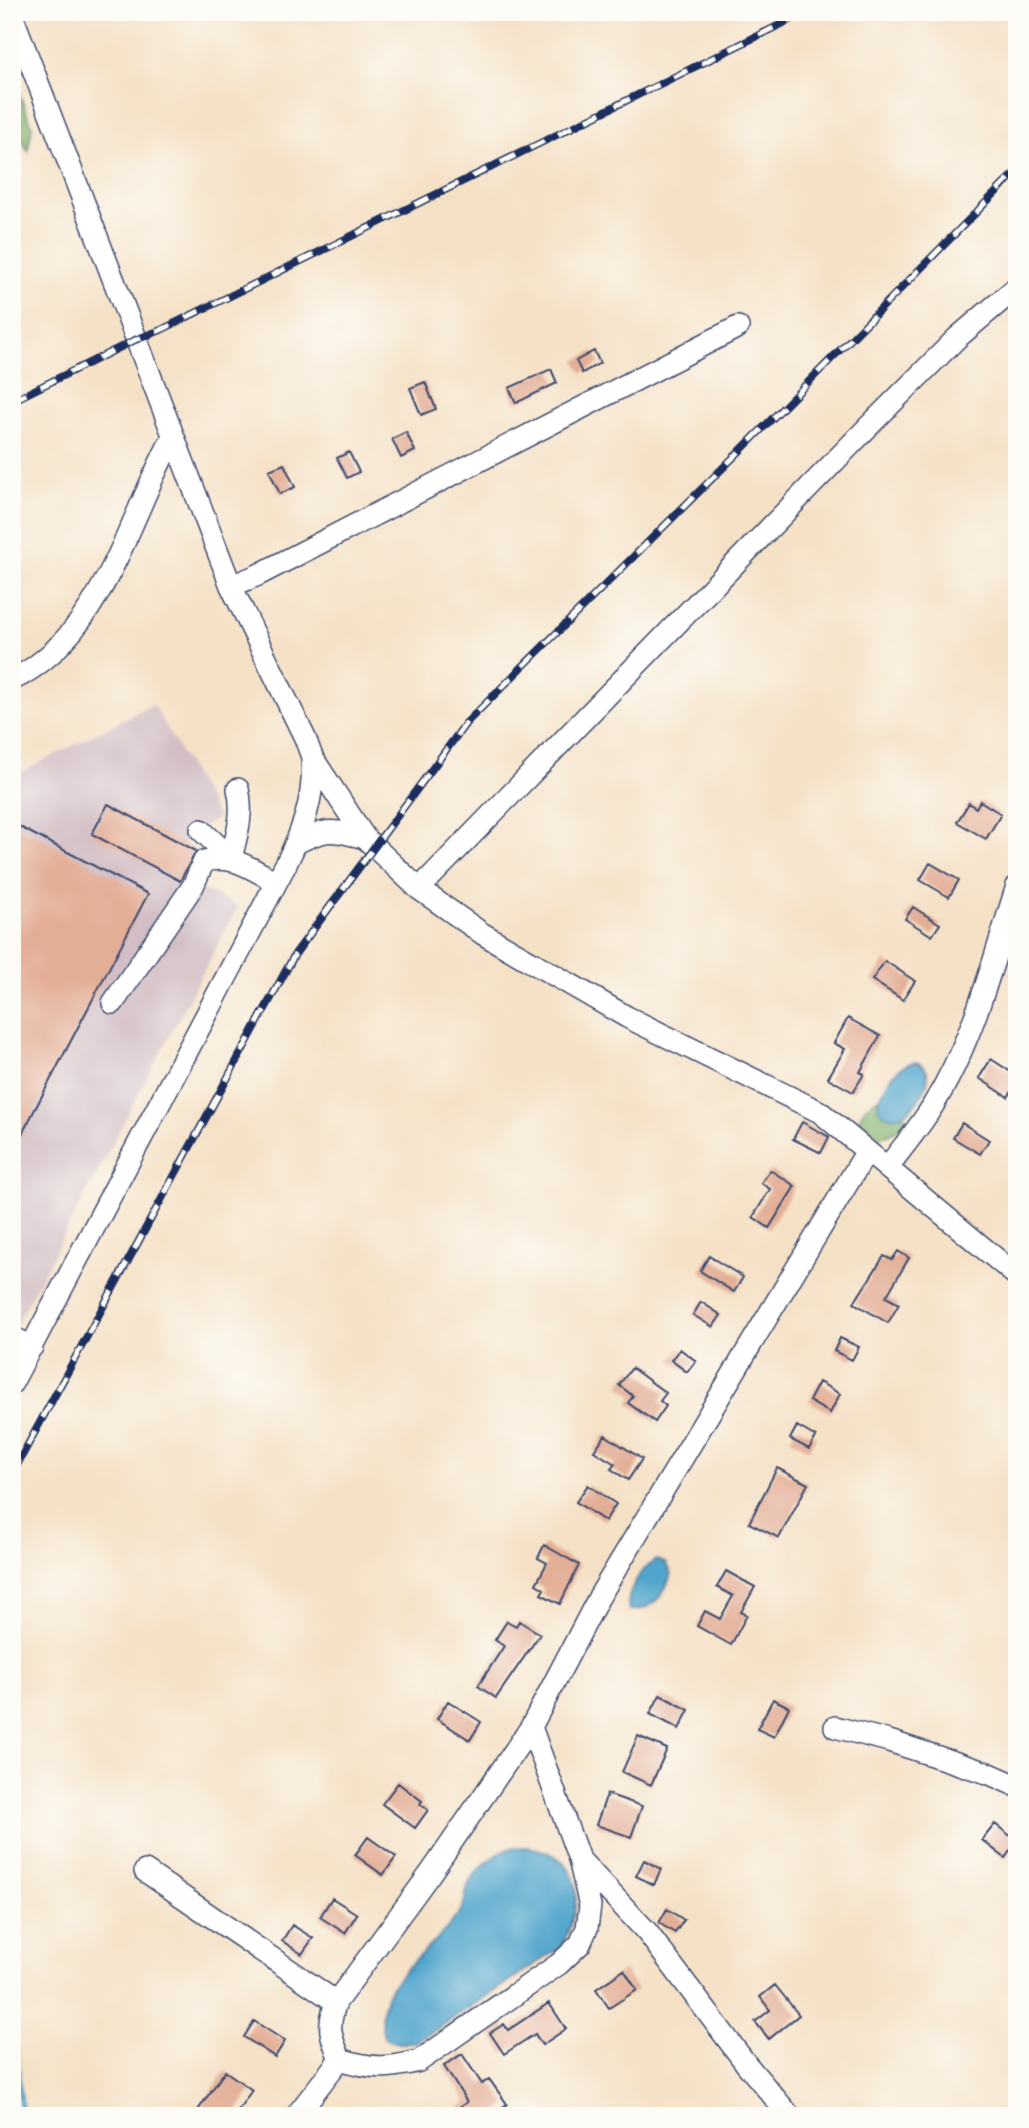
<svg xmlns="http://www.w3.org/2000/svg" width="1029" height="2128" font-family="Vollkorn,serif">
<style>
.industrial{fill:#d2bec4}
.forest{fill:#85b26c;stroke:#507065;stroke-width:2}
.water{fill:#51a5cc;stroke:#366a95;stroke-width:2}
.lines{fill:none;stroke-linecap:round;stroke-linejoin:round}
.stream{stroke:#51a5cc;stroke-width:5}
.building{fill:#e3ae96}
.minor-casing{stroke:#3c4a6e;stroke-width:24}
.minor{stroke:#fff;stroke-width:21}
.rail-casing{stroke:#1b2f5e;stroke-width:8}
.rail{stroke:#fdfcf7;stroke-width:5;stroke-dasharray:16;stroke-linecap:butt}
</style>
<rect width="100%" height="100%" fill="#fdfcf7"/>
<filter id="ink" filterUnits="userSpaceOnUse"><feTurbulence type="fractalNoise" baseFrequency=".0143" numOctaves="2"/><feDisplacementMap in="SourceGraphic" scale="14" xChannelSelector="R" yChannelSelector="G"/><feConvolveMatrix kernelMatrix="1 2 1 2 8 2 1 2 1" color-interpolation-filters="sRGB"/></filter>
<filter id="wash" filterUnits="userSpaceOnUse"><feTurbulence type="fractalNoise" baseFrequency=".00686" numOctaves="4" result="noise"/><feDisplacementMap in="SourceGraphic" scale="28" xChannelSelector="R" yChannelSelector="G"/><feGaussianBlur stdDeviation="1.57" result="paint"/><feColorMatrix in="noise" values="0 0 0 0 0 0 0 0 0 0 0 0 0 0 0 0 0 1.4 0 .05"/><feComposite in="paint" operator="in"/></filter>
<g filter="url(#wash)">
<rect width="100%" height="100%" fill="#f5e1c6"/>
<!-- industrial -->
<path class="industrial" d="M153,704L218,818L189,836L185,844L199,852L183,881L238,906L12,1333V777Z"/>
<!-- forest -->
<path class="forest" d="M12,76L32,126L28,151L12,118Z
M879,1098L878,1107L892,1117L904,1113L905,1122C893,1136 867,1145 857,1123L866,1106Z"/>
<!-- water -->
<path class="water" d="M915,1062C943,1069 919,1104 904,1114C896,1118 889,1116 882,1114L878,1107C882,1087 895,1066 915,1062Z
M656,1560L665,1563L671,1574C665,1594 652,1612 629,1610C625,1592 641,1569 656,1560Z
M528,1847C588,1857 583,1903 561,1947L418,2041C404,2045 396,2044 384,2037C371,1993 409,1967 436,1940C444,1932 451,1924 457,1916C467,1904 464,1898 468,1886C474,1871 496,1852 512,1848C517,1847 523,1847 528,1847Z"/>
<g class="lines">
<!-- stream -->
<path class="stream" d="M12,2005L22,2116"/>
</g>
<g id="blocks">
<!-- building -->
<path class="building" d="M594,351L600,363L582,373L576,361Z
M551,369L557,383L516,403L509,388Z
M425,382L436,409L421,415L410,388Z
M406,432L415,451L401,458L392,439Z
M349,452L359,472L347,478L337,458Z
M284,464L295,487L280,494L269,470Z
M980,801L1001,814L986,839L957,822L969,803L976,808Z
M108,804L196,851L180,881L92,834Z
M12,823L148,894L12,1153Z
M930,863L959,880L949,897L920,880Z
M913,907L940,924L932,936L905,919Z
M885,961L915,981L903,1000L872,980Z
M848,1018L880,1036L860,1072L864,1074L853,1092L828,1078L845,1049L834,1043Z
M991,1059L1017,1076V1083L1008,1097L979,1078Z
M802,1122L829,1137L821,1153L793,1139Z
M962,1123L989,1140L980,1154L953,1138Z
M770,1170L795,1186L769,1228L753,1217L770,1189L761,1183Z
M898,1251L909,1258L886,1297L899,1304L888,1323L854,1303L884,1256L892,1260Z
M709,1256L743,1277L734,1292L700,1271Z
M701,1302L721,1315L713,1327L693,1315Z
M840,1338L859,1347L852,1360L834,1351Z
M680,1349L696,1361L687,1372L671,1360Z
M632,1368L666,1393L660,1401L666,1406L655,1422L628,1403L633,1396L619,1385Z
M819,1382L840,1394L830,1413L809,1401Z
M797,1426L816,1437L809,1449L790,1439Z
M605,1435L642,1459L628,1480L611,1469L615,1464L594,1451Z
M777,1468L808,1484L779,1538L749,1523Z
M588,1485L616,1504L605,1521L576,1502Z
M544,1545L579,1565L560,1604L541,1594L544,1589L536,1584L547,1563L538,1558Z
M726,1571L755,1587L741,1612L747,1615L731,1645L697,1626L705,1611L720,1619L733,1596L717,1587Z
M507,1621L516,1626L519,1621L540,1634L496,1698L478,1686L504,1646L495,1640Z
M660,1695L689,1710L679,1729L650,1714Z
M773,1699L789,1707L774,1737L757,1729Z
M448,1701L481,1722L470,1740L437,1719Z
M638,1736L667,1749L651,1785L622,1772Z
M398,1783L422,1801L420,1804L428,1810L415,1828L382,1804Z
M607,1794L642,1806L631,1837L596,1825Z
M995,1824L1017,1841L1005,1858L982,1840Z
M368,1837L396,1857L383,1875L355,1855Z
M644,1860L661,1869L654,1885L636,1876Z
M332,1898L357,1914L345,1933L320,1917Z
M667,1909L684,1920L675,1933L659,1923Z
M292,1925L313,1938L302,1954L282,1941Z
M624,1970L637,1990L609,2008L596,1989Z
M775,1985L799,2015L769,2039L755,2022L770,2010L760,1997Z
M549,2003L566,2029L542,2045L535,2034L504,2054L490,2033L504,2024L508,2030Z
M254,2021L285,2041L275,2057L244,2037Z
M462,2054L482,2084L489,2079L507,2104L490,2116H447L467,2102L444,2066Z
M225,2071L252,2090L234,2116H194Z"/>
</g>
</g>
<g filter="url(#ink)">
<use href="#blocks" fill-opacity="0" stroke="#3c4a6e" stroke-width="2"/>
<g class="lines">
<!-- minor casing -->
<g class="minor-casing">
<path id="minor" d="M12,15L231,586L305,738L312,757L365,838L419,889L483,934L627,1017L820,1112L1017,1276
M231,586L258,575L738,327
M12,680C103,636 128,518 173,437
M201,830L231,858C237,835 244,813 238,789
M296,843C327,828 332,829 365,838
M419,889L868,427L957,338L1017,287
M113,1003L193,886L204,861C234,854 250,868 276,882
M887,1168C902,1148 919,1128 932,1107C974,1040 993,960 1017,886
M12,1337L32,1347
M12,1383L286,864C303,830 315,797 312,759
M835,1727L889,1741L990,1774L1017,1786
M580,1860L647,1932L747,2065L790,2116
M145,1871L336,2002
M340,2059C371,2069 387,2069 419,2061L559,1964L580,1944L587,1928L590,1906L579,1859L531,1727
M296,2116L340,2059C330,2035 327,2027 336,2002L432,1871L531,1727L599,1597L867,1151"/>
</g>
<!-- minor -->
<use href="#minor" class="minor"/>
<!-- rail casing -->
<g class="rail-casing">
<path id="rail" d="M12,401L135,340L161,330L806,12
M12,1474L295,954L466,723L759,432L1017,171"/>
</g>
<!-- rail -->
<use href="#rail" class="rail"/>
</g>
</g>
<!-- margin -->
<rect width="1029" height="2128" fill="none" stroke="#fdfcf7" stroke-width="42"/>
</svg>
